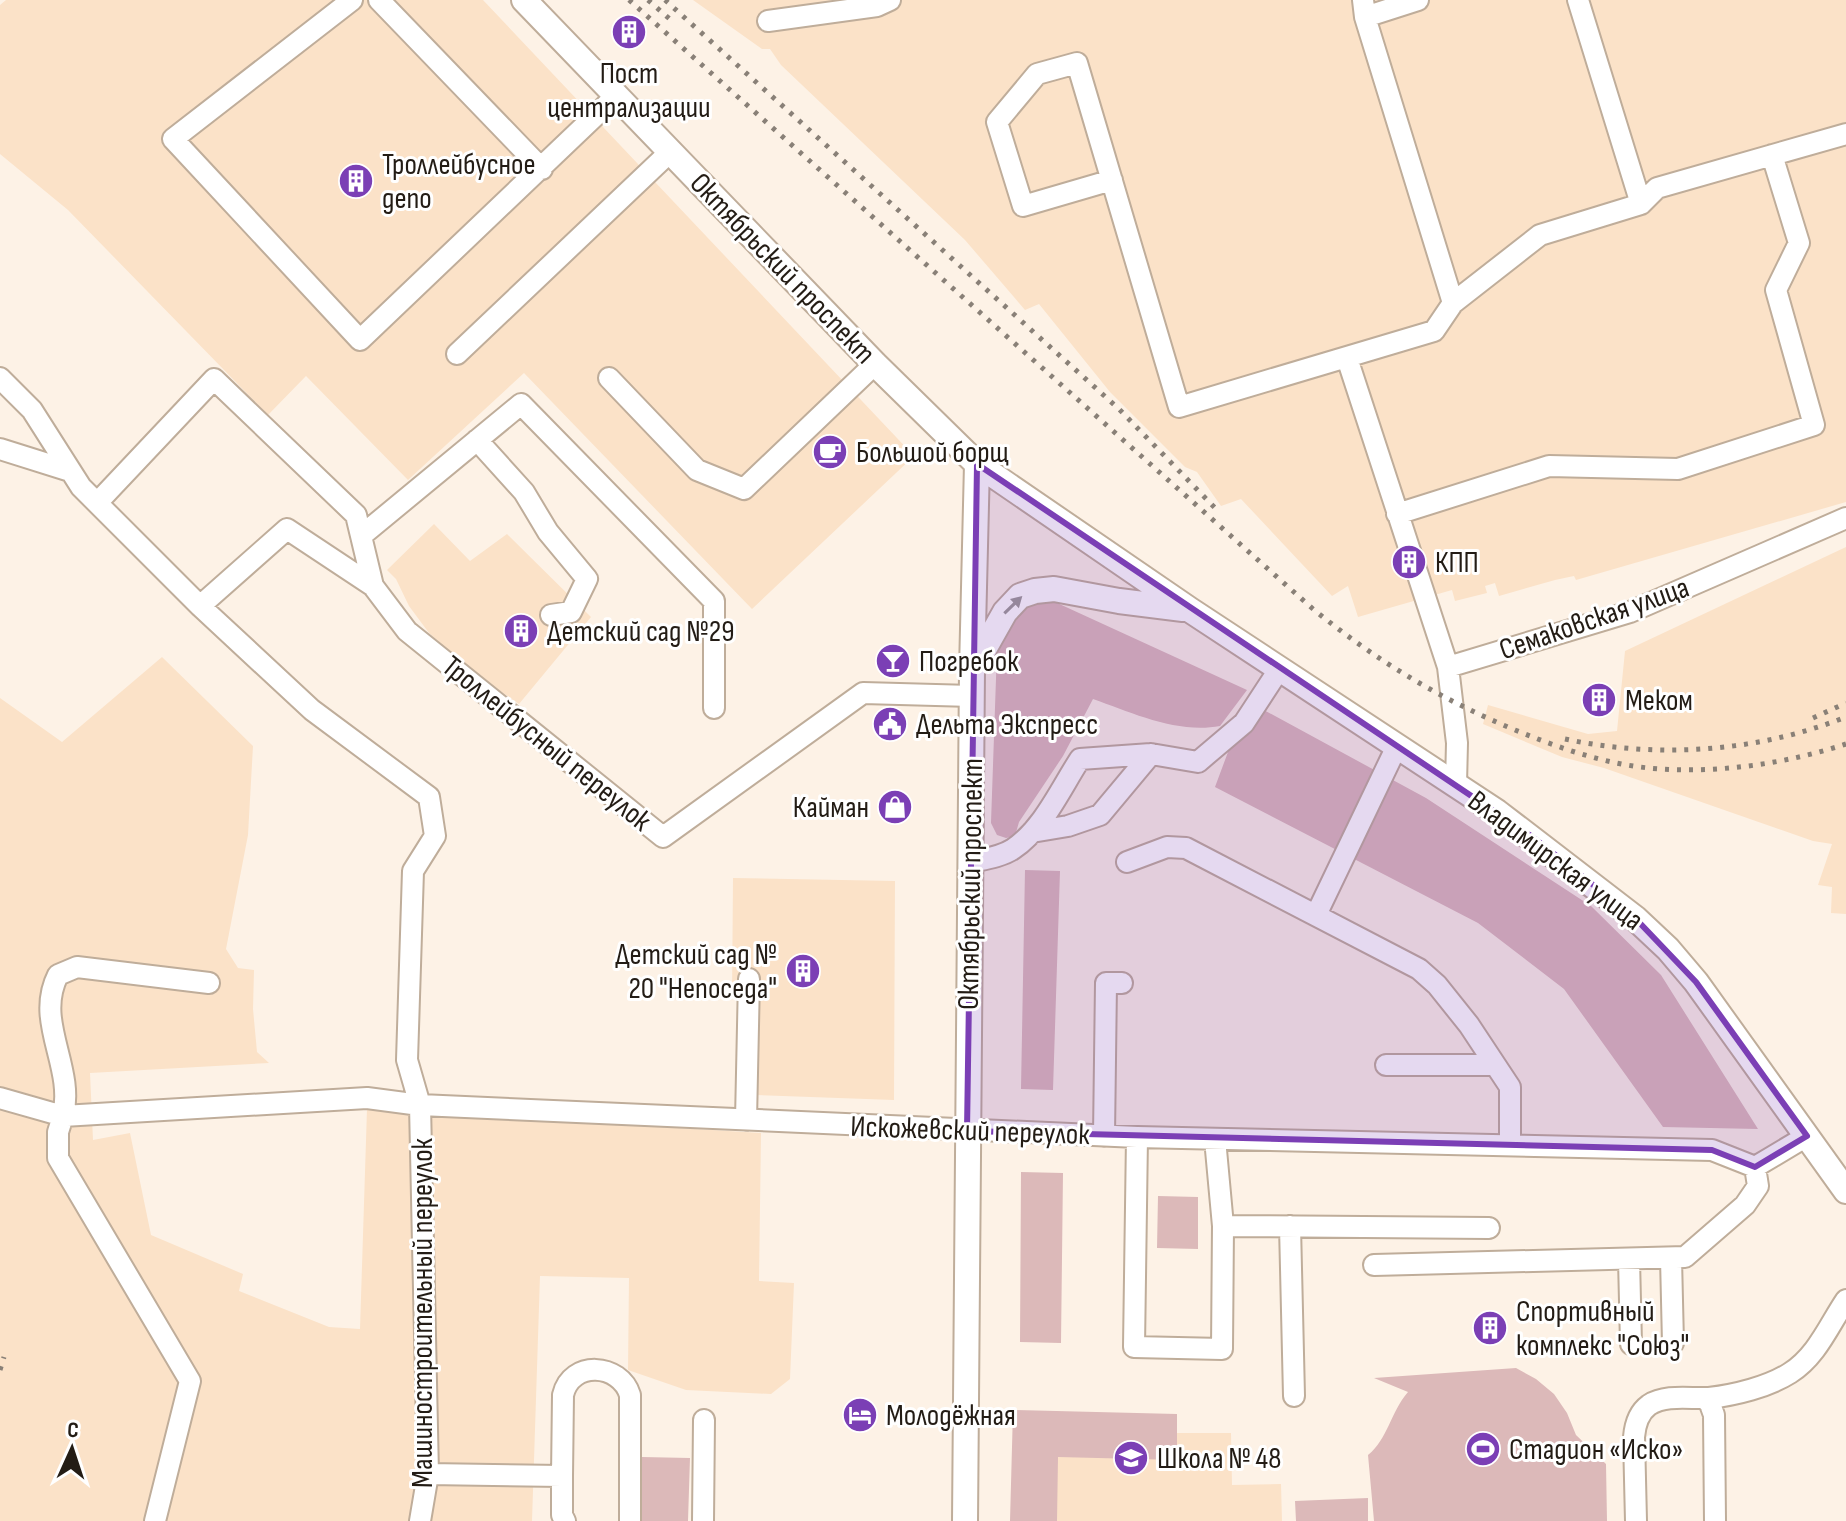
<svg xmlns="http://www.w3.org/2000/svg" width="1846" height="1521" font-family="'Sofia Sans Condensed',sans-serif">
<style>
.built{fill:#fbe2c8}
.green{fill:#dcb9b9}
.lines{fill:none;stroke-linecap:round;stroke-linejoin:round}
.minor-casing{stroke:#bfad9a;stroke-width:24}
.major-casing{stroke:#bfad9a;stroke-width:28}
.minor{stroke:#fff;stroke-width:20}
.major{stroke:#fff;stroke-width:24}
.rail{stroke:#898077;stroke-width:5;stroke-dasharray:4 8;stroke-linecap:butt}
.oneway{fill:#9c9996}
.marked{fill:#7b3fb5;fill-opacity:0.2;stroke:#7b3fb5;stroke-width:6;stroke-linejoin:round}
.labels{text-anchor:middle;stroke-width:6;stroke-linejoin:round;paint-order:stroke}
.poi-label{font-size:30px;fill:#231c15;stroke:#fff;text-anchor:start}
.street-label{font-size:30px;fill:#231c15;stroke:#fff}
</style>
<rect width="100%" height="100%" fill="#fdf2e6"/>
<!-- built -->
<path class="built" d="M6,0H483L914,456L752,609L524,373L408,480L306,376L268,415L68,210L0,154V5Z
M693,0H1846V502L1576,580L1574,576L1555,580L1499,596L1495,583L1485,586L1487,593L1455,601L1452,590L1358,617L1348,586L1332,596L1241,499L1221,506L1197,472L1185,467L1110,392L1039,304L1025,310L965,240L781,65L770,49H762Z
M434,524L470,561L507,534L591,617L519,704L475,674L429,633L409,606L396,579L387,570Z
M1846,547V914L1831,913L1832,887L1818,885L1832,844L1813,841L1604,768L1562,757L1483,724L1488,705L1588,734L1617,731L1625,651Z
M162,657L253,746L248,835L226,949L238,968L254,970L253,1009L257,1052L269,1063L90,1073L93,1140L130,1133L151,1235L243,1274L239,1291L329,1327L360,1329L367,1109L761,1133L759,1281L794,1283L790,1379L771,1394L686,1390L628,1370L629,1278L540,1276L532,1521H0V698L62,742Z
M733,878L895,881L894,1100L756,1095L754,997H732Z
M1031,1433H1231L1232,1485L1281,1484L1282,1521H1030Z"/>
<!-- green -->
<path class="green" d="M1040,601L1055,602L1247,690L1220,726C1177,734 1133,713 1093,699L1063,756L1019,822L1015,836L1006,838L997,835L991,823L997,650C1003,626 1016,609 1040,601Z
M1262,709L1426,798L1591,906L1661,975L1758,1129L1663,1127L1564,989L1478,923L1215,787L1231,744Z
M1025,870L1060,871L1053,1090L1021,1089Z
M1021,1172L1063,1173L1061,1343L1020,1342Z
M1158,1196L1198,1197V1249L1157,1248Z
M1516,1368L1536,1379L1554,1394L1567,1413L1576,1435L1606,1464L1607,1521H1374L1368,1455C1388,1439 1390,1413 1408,1392L1374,1378Z
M1013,1410L1177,1414V1460L1058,1457L1057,1521H1010Z
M642,1457L690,1458L688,1521H641Z
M1368,1498V1521H1296L1295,1501Z"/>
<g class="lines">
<!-- minor casing -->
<g class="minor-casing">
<path id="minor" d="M352,0L173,139L360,340L616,96
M379,0L542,169
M1365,17L1418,0
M768,21L877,6L890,0
M1112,180L1023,206L997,122L1037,74L1077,63L1179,407L1434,331L1453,303L1365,17L1363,0
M1641,204L1657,188L1846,134
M1453,303L1540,235L1641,204L1578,0
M457,354L671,151
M1347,358L1448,667
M0,378L32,410L81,487L200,606L312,710L429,797L435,836L413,871L407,1060L420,1105L428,1474L420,1521
M609,378L697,470L744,489L875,364
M477,440L524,492L548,532L587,579L571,612L551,615
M0,449L70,471
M97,503L214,379L356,515L373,586L407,631L663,837L863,693L972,696
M1397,514L1549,466L1678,469L1814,425L1776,290L1799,243L1772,155
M361,536L521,404L714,601V708
M200,606L287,529L373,586
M1456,784L1457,743L1448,667L1630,612L1846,518
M1032,832L1068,826L1100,815L1151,754
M971,862C985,859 1001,857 1013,849C1043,829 1061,788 1080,759L1151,754L1198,762L1244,723L1280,668
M1127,862L1167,847L1186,848L1419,969L1437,985L1469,1025L1510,1087V1144
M1316,915L1397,746
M209,983L77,967L58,975C34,1022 75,1066 63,1116L367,1098L420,1105L1137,1137L1712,1150L1755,1167L1807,1136
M1386,1065H1495
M0,1098L63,1116L58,1132V1158L190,1381L155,1521
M746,1120L749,979
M1104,1136L1106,983H1122
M1137,1137L1134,1347L1222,1349L1223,1226L1215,1139
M1223,1226L1489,1228
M1290,1226L1294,1396
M1671,1258L1673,1343
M1629,1259L1631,1344
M1374,1265L1685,1257L1745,1205L1758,1186L1755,1167
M1705,1398L1710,1404L1714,1415L1715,1521
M428,1474L562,1476V1515L565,1521
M562,1476L563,1395C571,1360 620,1363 630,1395V1521
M703,1521L704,1420
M1636,1521L1634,1437C1635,1425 1638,1413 1649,1405C1666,1394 1690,1399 1709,1398C1735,1395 1768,1387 1790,1373C1817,1356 1829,1325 1846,1300"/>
</g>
<!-- major casing -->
<g class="major-casing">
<path id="major" d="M524,0L875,364L977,464L1190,610L1497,812L1635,918L1668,949L1696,982L1846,1191
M974,667L1005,612L1020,596L1035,591L1054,589L1119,601L1183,609
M965,1521L972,670L977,464"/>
</g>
<!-- minor -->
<use href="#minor" class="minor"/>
<!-- major -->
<use href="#major" class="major"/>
<!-- rail -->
<path class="rail" d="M629,0L1313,609C1377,661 1438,698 1515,730C1562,749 1610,766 1661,769C1722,773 1788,763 1846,744
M648,0L672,21
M665,0L1119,409L1218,511
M1813,718L1846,703
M1565,739C1659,759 1757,752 1846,717
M0,1370L4,1357"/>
</g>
<!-- one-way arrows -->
<defs><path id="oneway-solid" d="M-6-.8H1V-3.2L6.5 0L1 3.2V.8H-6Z" transform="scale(2)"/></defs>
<use class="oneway" href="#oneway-solid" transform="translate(1013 605) rotate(-44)"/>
<!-- marked area -->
<path class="marked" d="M977,464L1534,838L1635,918L1696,982L1807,1136L1755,1167L1712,1150L967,1131Z"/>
<!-- icons -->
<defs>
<g id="building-disc" transform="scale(1.8)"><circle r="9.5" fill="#7b3fb5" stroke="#fff"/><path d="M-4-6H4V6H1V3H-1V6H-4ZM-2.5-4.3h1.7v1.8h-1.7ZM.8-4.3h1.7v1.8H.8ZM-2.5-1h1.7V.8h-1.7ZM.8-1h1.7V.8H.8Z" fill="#fff"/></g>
<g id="cafe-disc" transform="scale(1.8)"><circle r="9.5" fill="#7b3fb5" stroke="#fff"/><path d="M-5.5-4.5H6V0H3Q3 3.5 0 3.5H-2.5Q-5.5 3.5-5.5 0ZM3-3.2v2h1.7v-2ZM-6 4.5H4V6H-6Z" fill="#fff"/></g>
<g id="bar-disc" transform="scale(1.8)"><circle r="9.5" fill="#7b3fb5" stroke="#fff"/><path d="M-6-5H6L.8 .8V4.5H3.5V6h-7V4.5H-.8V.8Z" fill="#fff"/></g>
<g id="civic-disc" transform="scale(1.8)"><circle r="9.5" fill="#7b3fb5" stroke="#fff"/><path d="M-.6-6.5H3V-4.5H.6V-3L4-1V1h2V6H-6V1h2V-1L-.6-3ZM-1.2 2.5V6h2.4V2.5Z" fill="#fff"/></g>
<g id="shop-disc" transform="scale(1.8)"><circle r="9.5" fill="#7b3fb5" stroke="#fff"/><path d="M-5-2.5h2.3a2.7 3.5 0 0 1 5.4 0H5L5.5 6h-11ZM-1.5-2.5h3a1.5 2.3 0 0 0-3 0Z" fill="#fff"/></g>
<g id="hotel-disc" transform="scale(1.8)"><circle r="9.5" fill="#7b3fb5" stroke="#fff"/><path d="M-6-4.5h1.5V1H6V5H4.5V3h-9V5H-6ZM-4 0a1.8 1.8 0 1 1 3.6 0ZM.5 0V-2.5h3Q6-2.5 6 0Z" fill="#fff"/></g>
<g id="stadium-disc" transform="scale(1.8)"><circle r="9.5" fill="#7b3fb5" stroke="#fff"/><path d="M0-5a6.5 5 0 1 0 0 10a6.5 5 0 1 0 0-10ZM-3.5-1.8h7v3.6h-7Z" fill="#fff"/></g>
<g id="school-disc" transform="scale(1.8)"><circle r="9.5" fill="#7b3fb5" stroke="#fff"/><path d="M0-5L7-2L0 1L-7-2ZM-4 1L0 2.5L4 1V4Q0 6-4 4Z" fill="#fff"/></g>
</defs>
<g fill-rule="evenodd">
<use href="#building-disc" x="629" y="32"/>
<use href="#building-disc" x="356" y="181"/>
<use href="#cafe-disc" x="830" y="452"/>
<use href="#building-disc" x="1409" y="562"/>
<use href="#building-disc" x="521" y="631"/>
<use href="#bar-disc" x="893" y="661"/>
<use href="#building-disc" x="1599" y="700"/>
<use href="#civic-disc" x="890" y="724"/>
<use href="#shop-disc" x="895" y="807"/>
<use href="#building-disc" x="803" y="971"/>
<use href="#building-disc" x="1490" y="1328"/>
<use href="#hotel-disc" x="860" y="1415"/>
<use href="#stadium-disc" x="1483" y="1449"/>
<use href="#school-disc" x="1131" y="1458"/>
</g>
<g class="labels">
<!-- poi labels -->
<g class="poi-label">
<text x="629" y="83" text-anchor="middle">Пост<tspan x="629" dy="34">централизации</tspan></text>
<text x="382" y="174">Троллейбусное<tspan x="382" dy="34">депо</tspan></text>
<text x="856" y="462">Большой борщ</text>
<text x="1435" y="572">КПП</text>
<text x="547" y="641">Детский сад №29</text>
<text x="919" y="671">Погребок</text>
<text x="1625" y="710">Меком</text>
<text x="916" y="734">Дельта Экспресс</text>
<text x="869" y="817" text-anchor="end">Кайман</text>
<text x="777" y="964" text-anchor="end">Детский сад №<tspan x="777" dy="34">20 "Непоседа"</tspan></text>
<text x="1516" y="1321">Спортивный<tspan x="1516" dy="34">комплекс "Союз"</tspan></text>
<text x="886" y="1425">Молодёжная</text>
<text x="1509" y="1459">Стадион «Иско»</text>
<text x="1157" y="1468">Школа № 48</text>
</g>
<!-- street labels -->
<g class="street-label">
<text transform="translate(783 268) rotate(46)" y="10">Октябрьский проспект</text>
<text transform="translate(1594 618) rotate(-19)" y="10">Семаковская улица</text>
<text transform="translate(547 743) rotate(39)" y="10">Троллейбусный переулок</text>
<text transform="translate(1556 860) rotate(37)" y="10">Владимирская улица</text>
<text transform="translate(970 884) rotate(-89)" y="10">Октябрьский проспект</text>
<text transform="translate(970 1130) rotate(2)" y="10">Искожевский переулок</text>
<text transform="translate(422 1313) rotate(-90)" y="10">Машиностроительный переулок</text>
</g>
</g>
<!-- north arrow -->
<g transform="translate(72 1449) rotate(3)" stroke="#ffffff" stroke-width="6" paint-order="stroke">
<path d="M0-6L14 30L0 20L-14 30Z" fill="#231c15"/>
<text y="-12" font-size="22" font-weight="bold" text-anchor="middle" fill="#231c15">С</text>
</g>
</svg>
